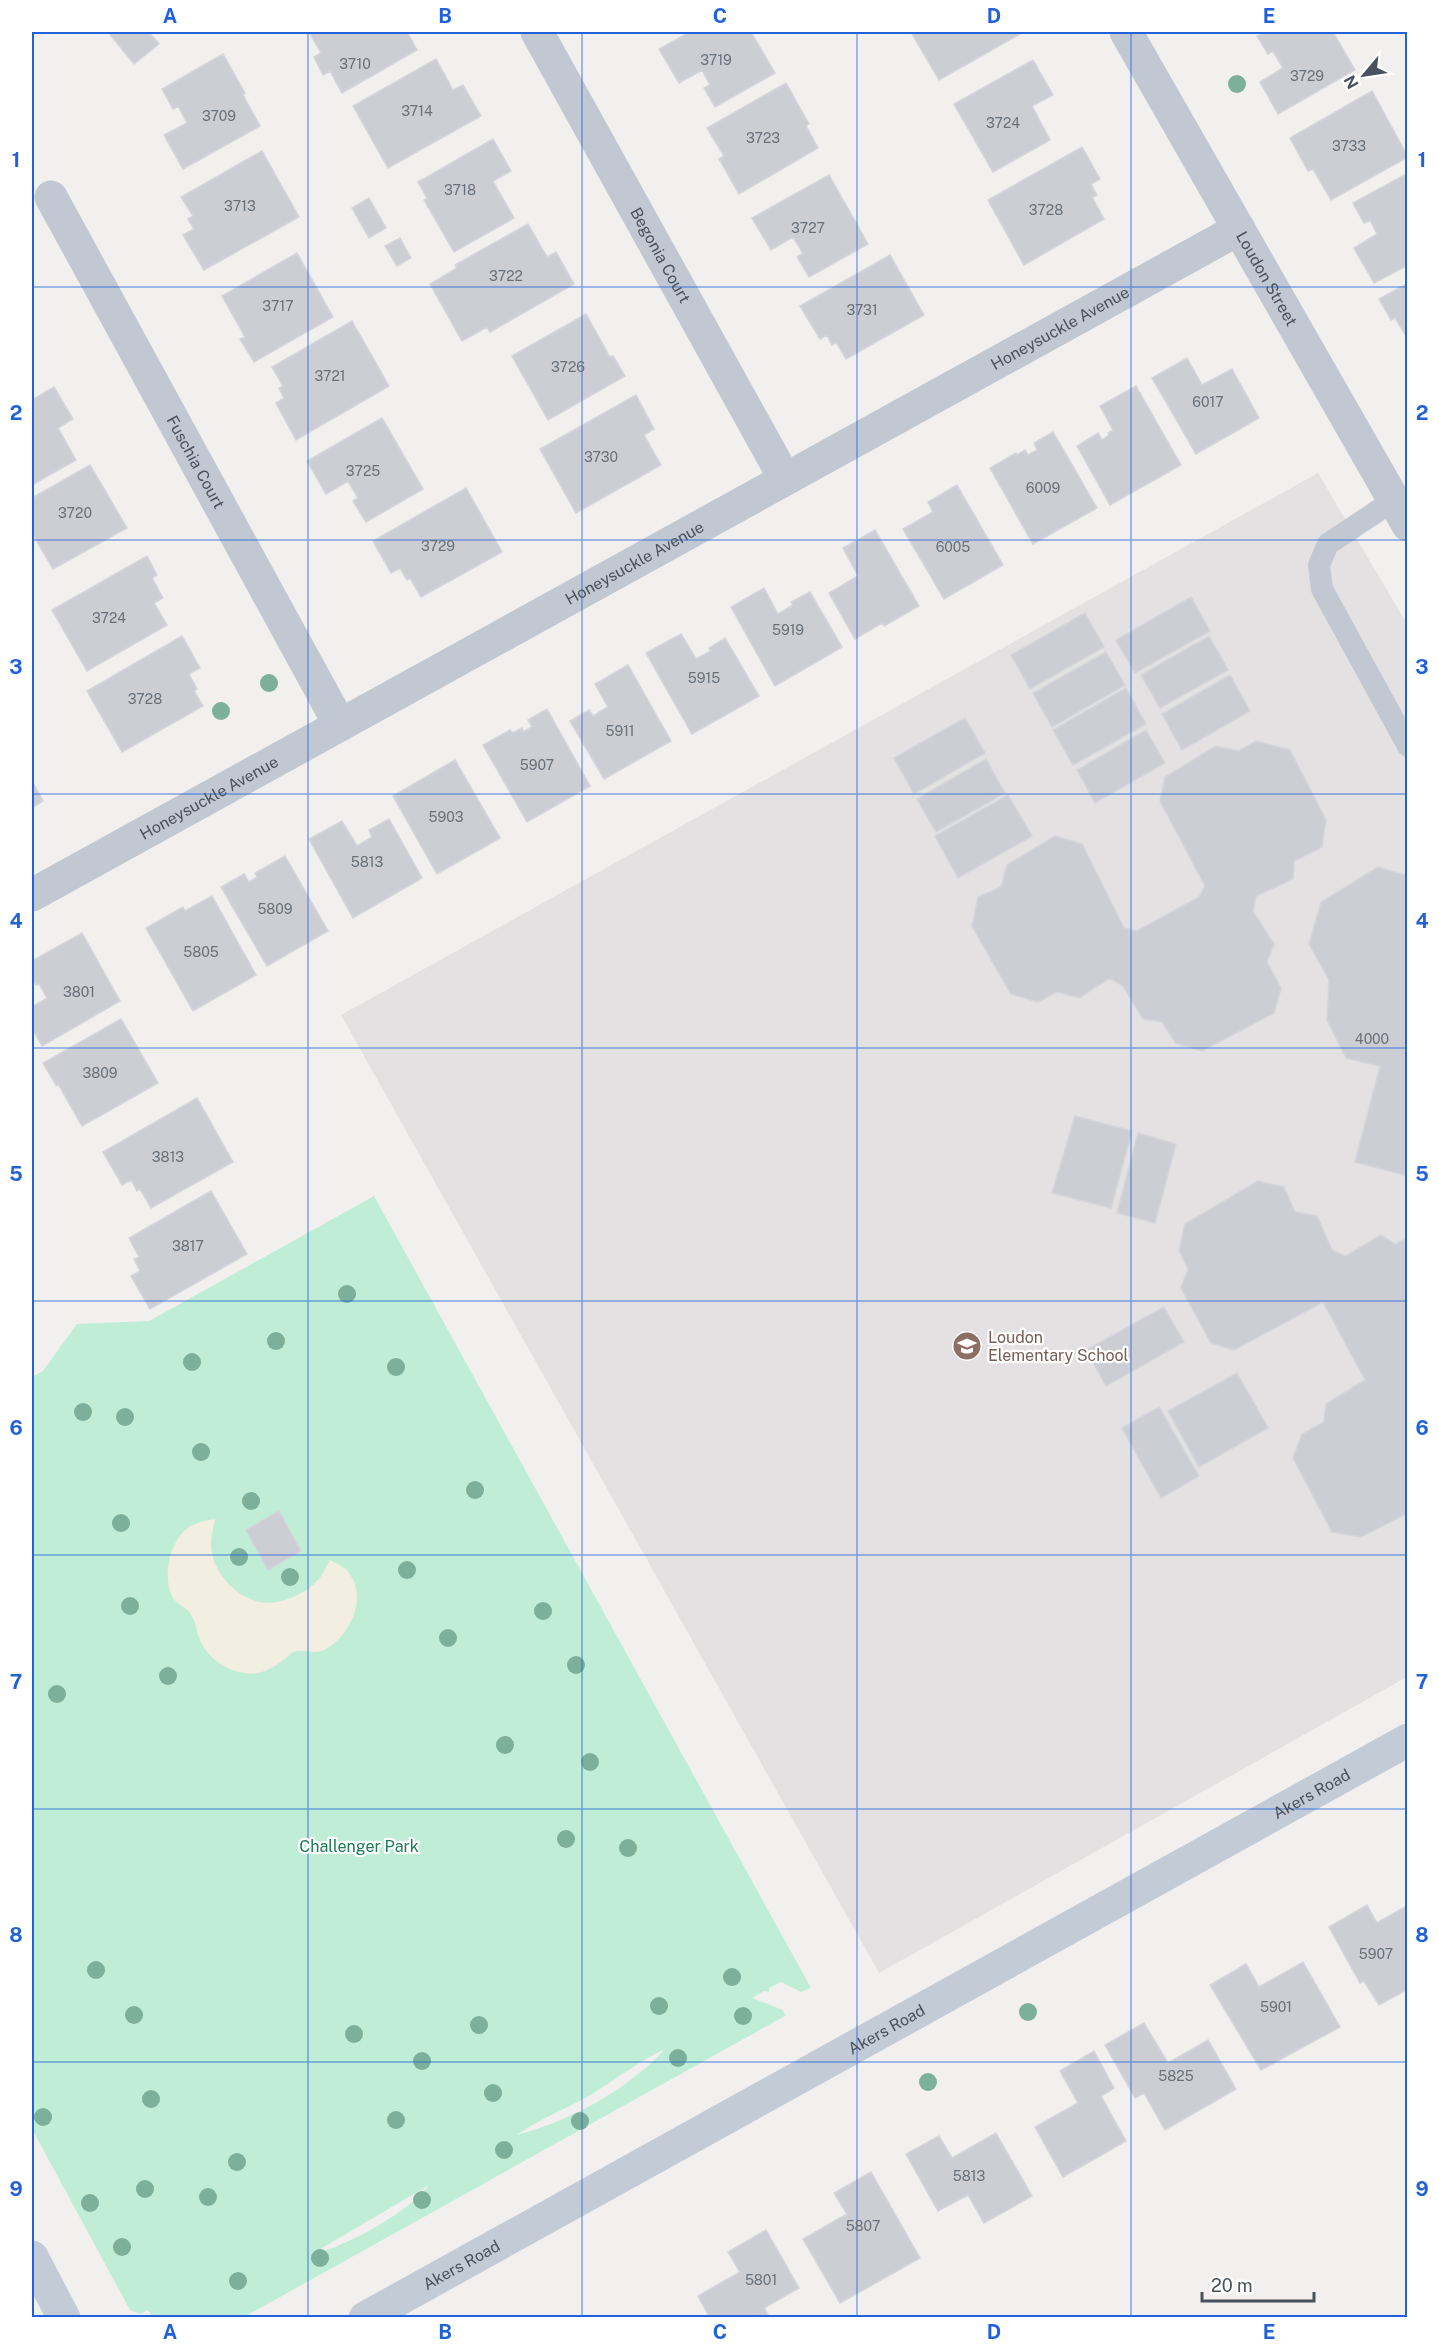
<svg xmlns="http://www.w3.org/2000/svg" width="1439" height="2349" font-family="'Public Sans',sans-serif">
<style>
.education{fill:#e3e1e1}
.green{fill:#c0edd6;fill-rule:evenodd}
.sand{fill:#f2eee1}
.building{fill:#cdced4;stroke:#d4d5db;stroke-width:1.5}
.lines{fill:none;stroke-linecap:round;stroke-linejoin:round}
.lane{stroke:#c1c8d1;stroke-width:22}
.street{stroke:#c1c8d1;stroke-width:33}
.secondary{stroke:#c3cbd7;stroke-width:33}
.tree{fill:#7cb09a}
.grid{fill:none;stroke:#2162db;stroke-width:1.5;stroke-opacity:0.55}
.labels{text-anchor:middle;stroke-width:4.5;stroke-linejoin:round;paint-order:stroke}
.number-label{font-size:14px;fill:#69707a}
.street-label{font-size:16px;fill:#48515c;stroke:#fff}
.education-label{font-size:16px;fill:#785e54;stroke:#fff;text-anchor:start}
.park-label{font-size:16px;fill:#1b7b54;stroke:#fff}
.neatline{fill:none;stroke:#2162db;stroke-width:2}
.grid-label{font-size:20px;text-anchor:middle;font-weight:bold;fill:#2162db}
</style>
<rect width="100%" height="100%" fill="#f2f0ef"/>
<!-- education -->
<path class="education" d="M1318,473L1407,624V1677L879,1973L341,1015Z"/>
<!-- green -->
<path class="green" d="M374,1196L811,1988L801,1992L781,1982L769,1988V1992L764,1991L752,1998L783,2010L785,2016L244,2317H152L148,2310L140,2314L130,2310L32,2129V1377L43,1371L77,1324L149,1321ZM665,2049C626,2091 572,2120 517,2135C540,2118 569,2108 594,2093C617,2078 640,2061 665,2049ZM429,2185C410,2211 345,2248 312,2254Z"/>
<!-- sand -->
<path class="sand" d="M215,1519C213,1528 211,1537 211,1546C212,1571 235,1597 260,1602C279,1606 305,1594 318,1580C323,1575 326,1567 330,1560C337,1564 344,1566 349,1573C368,1598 350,1637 324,1650C314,1655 303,1648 293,1652C289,1654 286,1659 282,1661C272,1669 257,1676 244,1673C226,1670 209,1659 201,1642C197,1634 196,1624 192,1616C187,1606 175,1605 171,1594C163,1574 170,1540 189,1527C196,1523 207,1520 215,1519Z"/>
<!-- building -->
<path class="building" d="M108,32H149L159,44L134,64Z
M309,32H407L417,50L342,93L330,71L323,75L314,57L321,53Z
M690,32H751L775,73L715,107L704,88L710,85L702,70L679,83L659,49Z
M911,32H1019L1020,34L939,80Z
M1265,32H1333L1355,70L1278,114L1260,82L1283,68L1273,51L1268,54L1257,36Z
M223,54L245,93L243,95L260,126L183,169L164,135L187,123L178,106L173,109L162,89Z
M436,59L453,90L463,85L481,116L388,168L353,106Z
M1033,60L1053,95L1032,106L1050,140L993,172L954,104Z
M786,83L809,124L806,126L818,148L739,194L719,159L724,156L707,128Z
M1372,91L1408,157L1331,200L1313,169L1308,171L1290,138Z
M493,139L511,171L493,181L514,218L454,252L424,200L427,198L418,182Z
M1082,147L1100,179L1091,184L1097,195L1092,197L1104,219L1024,265L988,200Z
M262,151L299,217L204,270L183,235L194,229L188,219L193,216L181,197Z
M1408,173V265L1374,283L1354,248L1377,234L1370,220L1364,223L1353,203Z
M829,175L868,244L809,277L797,257L803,253L793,237L771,250L752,218Z
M369,198L386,228L369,238L352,208Z
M528,224L547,257L556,252L574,284L490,332L487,327L462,341L430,284L457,268L455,265Z
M400,238L411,258L397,266L385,246Z
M297,253L333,317L254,362L240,339L245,337L222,296Z
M890,255L924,315L846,359L836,342L832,345L827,335L820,339L800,306Z
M1408,283V339L1395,318L1391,320L1379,299Z
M586,314L610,357L613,356L625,376L548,420L512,356Z
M352,321L389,386L296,440L276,403L284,398L279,388L283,386L272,367Z
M1187,358L1202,385L1232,369L1259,418L1196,454L1152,378Z
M1136,386L1181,465L1110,505L1077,446L1098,433L1102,440L1109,435L1108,433L1113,430L1100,406Z
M54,387L73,419L58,428L76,460L32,485V400Z
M636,395L654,429L644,435L661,465L576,513L540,449Z
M382,418L423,489L366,522L353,501L358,498L348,481L326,494L307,461Z
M1053,432L1097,508L1033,544L990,468L1016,453L1017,455L1025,450L1028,455L1037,450L1034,443Z
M90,465L127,528L53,569L32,533V498Z
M957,485L1003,565L944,599L903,529L933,512L928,502Z
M466,488L502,552L421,597L410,578L407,580L400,568L391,573L373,541Z
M875,530L919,606L884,626L882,623L855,639L829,593L858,576L843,548Z
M147,556L157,575L152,578L163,598L154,603L167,625L87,671L52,610Z
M764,588L778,614L793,605L791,602L810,592L842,647L775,686L731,607Z
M1191,597L1210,631L1135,673L1116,640Z
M1085,613L1104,647L1030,689L1011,655Z
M681,634L696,659L711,651L709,648L725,638L759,696L692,734L646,653Z
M182,636L200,668L189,674L197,689L194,691L203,706L122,752L87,691Z
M1209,636L1228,670L1160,708L1141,675Z
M1106,652L1125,685L1052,727L1033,693Z
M628,665L671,741L604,779L570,721L589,710L593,716L608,707L595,684Z
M1230,675L1250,711L1182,750L1162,714Z
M1126,688L1146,724L1073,765L1053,730Z
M547,709L590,786L527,822L483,745L510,730L513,733L522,728L523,732L532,727L528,720Z
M965,718L985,753L914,794L894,758Z
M1146,730L1165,763L1095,803L1077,770Z
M1256,741L1290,750L1326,820L1322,847L1294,861L1293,879L1256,896L1253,911L1274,944L1267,962L1281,988L1274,1013L1202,1051L1176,1043L1162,1022L1143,1019L1123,986L1110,978L1079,998L1057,992L1038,1002L1011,994L972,926L978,897L1001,887L1007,865L1055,836L1082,844L1124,928L1137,931L1199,897L1205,886L1160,801L1165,777L1216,746L1239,751Z
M986,759L1005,793L936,832L917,799Z
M455,760L500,838L437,874L393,796Z
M32,781L43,801L32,808Z
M1008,795L1032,836L958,878L935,836Z
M389,819L422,878L353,918L309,839L342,821L357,846L372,837L369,830Z
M285,856L328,931L267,966L221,887L244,874L249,882L257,877L255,873Z
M1378,867L1408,876V1176L1355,1162L1380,1066L1346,1058L1327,1020L1329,980L1309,944L1321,902Z
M212,896L256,975L193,1011L146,928L183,907L185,911Z
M82,933L120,1001L42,1046L32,1028V1007L47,998L39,984L36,985L32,977V961Z
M121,1019L158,1083L82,1126L58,1084L56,1085L43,1063Z
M197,1098L233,1162L151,1208L140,1189L137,1191L131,1180L122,1185L103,1152Z
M1075,1116L1132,1131L1111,1208L1052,1193Z
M1138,1133L1176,1144L1155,1223L1117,1213Z
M1258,1181L1284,1187L1295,1212L1317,1216L1332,1250L1346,1256L1381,1235L1395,1244L1408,1238V1513L1361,1537L1332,1532L1293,1458L1302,1434L1324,1422L1326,1404L1365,1380L1323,1302L1234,1350L1211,1343L1181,1288L1188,1269L1179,1250L1185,1224Z
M211,1191L247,1254L150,1309L131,1276L140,1271L134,1259L139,1257L129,1238Z
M1164,1307L1184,1342L1106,1386L1086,1350Z
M1237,1373L1268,1428L1199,1467L1168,1411Z
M1159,1407L1199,1476L1161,1498L1122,1428Z
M279,1511L301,1551L268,1570L246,1530Z
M1367,1905L1377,1923L1408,1905V1989L1379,2005L1364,1981L1360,1983L1329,1927Z
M1303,1962L1340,2027L1261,2070L1210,1985L1246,1964L1259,1987Z
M1144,2023L1168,2063L1208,2040L1236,2089L1165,2130L1144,2093L1135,2098L1105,2045Z
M1094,2051L1114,2088L1101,2096L1126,2141L1063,2177L1035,2127L1078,2103L1060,2071Z
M996,2133L1032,2196L984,2223L968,2195L938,2211L906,2154L939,2136L952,2158Z
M871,2172L920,2258L840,2303L803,2239L847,2214L834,2193Z
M766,2230L799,2288L764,2308L770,2318H710L698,2296L740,2272L728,2252Z"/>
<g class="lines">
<!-- lane -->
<path class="lane" d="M1394,500L1328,544L1319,565L1322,589L1408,746"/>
<!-- street -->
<g class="street">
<path id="s1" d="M537,32L785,479"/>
<path id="s2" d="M1126,32L1408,525"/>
<path id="s3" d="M51,197L340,725"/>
<path id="s4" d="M32,895L1239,229"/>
</g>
<!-- secondary -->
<g class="secondary">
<path d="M32,2257L64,2318"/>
<path id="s5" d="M365,2318L1408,1740"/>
</g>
</g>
<!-- trees -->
<g class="tree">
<circle cx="1237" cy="84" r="9"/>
<circle cx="269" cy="683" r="9"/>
<circle cx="221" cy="711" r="9"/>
<circle cx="347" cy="1294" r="9"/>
<circle cx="276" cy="1341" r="9"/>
<circle cx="192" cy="1362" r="9"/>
<circle cx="396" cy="1367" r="9"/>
<circle cx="83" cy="1412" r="9"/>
<circle cx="125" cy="1417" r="9"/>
<circle cx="201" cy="1452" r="9"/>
<circle cx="475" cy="1490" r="9"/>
<circle cx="251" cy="1501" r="9"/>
<circle cx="121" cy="1523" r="9"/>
<circle cx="239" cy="1557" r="9"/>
<circle cx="407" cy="1570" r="9"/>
<circle cx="290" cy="1577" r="9"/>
<circle cx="130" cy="1606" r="9"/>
<circle cx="543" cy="1611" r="9"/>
<circle cx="448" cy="1638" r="9"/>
<circle cx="576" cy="1665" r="9"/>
<circle cx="168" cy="1676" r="9"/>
<circle cx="57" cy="1694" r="9"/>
<circle cx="505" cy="1745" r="9"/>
<circle cx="590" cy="1762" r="9"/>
<circle cx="566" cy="1839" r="9"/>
<circle cx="628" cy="1848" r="9"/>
<circle cx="96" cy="1970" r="9"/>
<circle cx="732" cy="1977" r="9"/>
<circle cx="659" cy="2006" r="9"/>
<circle cx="1028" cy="2012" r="9"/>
<circle cx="134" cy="2015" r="9"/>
<circle cx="743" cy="2016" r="9"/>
<circle cx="479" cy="2025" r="9"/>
<circle cx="354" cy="2034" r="9"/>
<circle cx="678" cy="2058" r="9"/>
<circle cx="422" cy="2061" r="9"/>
<circle cx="928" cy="2082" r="9"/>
<circle cx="493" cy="2093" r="9"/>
<circle cx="151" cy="2099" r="9"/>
<circle cx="43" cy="2117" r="9"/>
<circle cx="396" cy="2120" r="9"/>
<circle cx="580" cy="2121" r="9"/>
<circle cx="504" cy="2150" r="9"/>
<circle cx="237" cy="2162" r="9"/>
<circle cx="145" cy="2189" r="9"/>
<circle cx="208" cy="2197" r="9"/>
<circle cx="422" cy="2200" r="9"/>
<circle cx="90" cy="2203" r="9"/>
<circle cx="122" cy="2247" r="9"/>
<circle cx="320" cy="2258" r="9"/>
<circle cx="238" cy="2281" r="9"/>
</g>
<!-- grid -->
<path class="grid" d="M308,32V2318M582,32V2318M857,32V2318M1131,32V2318M32,287H1408M32,540H1408M32,794H1408M32,1048H1408M32,1301H1408M32,1555H1408M32,1809H1408M32,2062H1408"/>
<!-- icons -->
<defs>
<g id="school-disc" transform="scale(1.5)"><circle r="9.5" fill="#8d6e63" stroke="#fff"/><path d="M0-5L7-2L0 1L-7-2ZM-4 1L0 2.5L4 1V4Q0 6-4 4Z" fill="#fff"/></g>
</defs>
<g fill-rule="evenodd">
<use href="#school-disc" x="967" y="1346"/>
</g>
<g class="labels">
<!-- number labels -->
<g class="number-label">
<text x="716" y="65">3719</text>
<text x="355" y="69">3710</text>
<text x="1307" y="81">3729</text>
<text x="417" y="116">3714</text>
<text x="219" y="121">3709</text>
<text x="1003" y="128">3724</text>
<text x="763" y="143">3723</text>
<text x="1349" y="151">3733</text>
<text x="460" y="195">3718</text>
<text x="240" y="211">3713</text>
<text x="1046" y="215">3728</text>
<text x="808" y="233">3727</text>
<text x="506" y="281">3722</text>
<text x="278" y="311">3717</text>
<text x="862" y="315">3731</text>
<text x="568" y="372">3726</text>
<text x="330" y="381">3721</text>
<text x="1208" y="407">6017</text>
<text x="601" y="462">3730</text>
<text x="363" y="476">3725</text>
<text x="1043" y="493">6009</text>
<text x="75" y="518">3720</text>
<text x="438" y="551">3729</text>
<text x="953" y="552">6005</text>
<text x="109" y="623">3724</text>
<text x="788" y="635">5919</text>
<text x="704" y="683">5915</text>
<text x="145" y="704">3728</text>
<text x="620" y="736">5911</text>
<text x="537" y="770">5907</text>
<text x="446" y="822">5903</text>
<text x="367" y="867">5813</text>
<text x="275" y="914">5809</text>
<text x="201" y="957">5805</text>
<text x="79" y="997">3801</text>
<text x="1372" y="1044">4000</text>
<text x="100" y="1078">3809</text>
<text x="168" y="1162">3813</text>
<text x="188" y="1251">3817</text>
<text x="1376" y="1959">5907</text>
<text x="1276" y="2012">5901</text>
<text x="1176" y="2081">5825</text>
<text x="969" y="2181">5813</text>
<text x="863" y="2231">5807</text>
<text x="761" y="2285">5801</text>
</g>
<!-- street labels -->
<g class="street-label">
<text dy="6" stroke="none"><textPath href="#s1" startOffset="255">Begonia Court</textPath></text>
<text dy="6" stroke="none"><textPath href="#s2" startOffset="284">Loudon Street</textPath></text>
<text dy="6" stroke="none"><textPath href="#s4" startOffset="1174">Honeysuckle Avenue</textPath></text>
<text dy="6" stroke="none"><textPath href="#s3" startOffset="302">Fuschia Court</textPath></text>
<text dy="6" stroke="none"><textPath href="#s4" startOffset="688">Honeysuckle Avenue</textPath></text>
<text dy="6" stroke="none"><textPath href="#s4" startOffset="202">Honeysuckle Avenue</textPath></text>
<text dy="6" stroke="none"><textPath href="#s5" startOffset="1082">Akers Road</textPath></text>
<text dy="6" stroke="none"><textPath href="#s5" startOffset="596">Akers Road</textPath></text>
<text dy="6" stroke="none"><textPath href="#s5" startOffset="110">Akers Road</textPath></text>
</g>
<!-- education labels -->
<g class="education-label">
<text x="988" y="1343">Loudon<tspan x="988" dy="18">Elementary School</tspan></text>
</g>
<!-- park labels -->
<g class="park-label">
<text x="359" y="1852">Challenger Park</text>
</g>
</g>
<!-- border -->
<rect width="1439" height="2349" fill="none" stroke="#ffffff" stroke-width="66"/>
<!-- north arrow -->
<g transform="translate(1364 75) rotate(241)" stroke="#ffffff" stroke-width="4.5" paint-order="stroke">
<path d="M0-4.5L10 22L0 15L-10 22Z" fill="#48515c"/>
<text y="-9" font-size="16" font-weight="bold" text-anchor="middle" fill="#48515c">N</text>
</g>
<!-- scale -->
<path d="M1202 2292v9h112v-9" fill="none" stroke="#48515c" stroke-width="3"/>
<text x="1211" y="2292" font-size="18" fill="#48515c" stroke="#ffffff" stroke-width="4.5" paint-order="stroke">20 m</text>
<rect x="33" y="33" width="1373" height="2283" class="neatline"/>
<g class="grid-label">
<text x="170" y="23">A</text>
<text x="445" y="23">B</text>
<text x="720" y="23">C</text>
<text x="994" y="23">D</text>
<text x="1269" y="23">E</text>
<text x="16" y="167">1</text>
<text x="1422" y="167">1</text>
<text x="16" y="420">2</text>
<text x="1422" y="420">2</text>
<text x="16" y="674">3</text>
<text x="1422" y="674">3</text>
<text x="16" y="928">4</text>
<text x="1422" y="928">4</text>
<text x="16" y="1181">5</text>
<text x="1422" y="1181">5</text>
<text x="16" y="1435">6</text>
<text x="1422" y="1435">6</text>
<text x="16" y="1689">7</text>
<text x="1422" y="1689">7</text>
<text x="16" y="1942">8</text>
<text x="1422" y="1942">8</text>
<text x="16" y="2196">9</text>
<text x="1422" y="2196">9</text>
<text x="170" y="2339">A</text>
<text x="445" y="2339">B</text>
<text x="720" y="2339">C</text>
<text x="994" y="2339">D</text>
<text x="1269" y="2339">E</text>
</g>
</svg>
